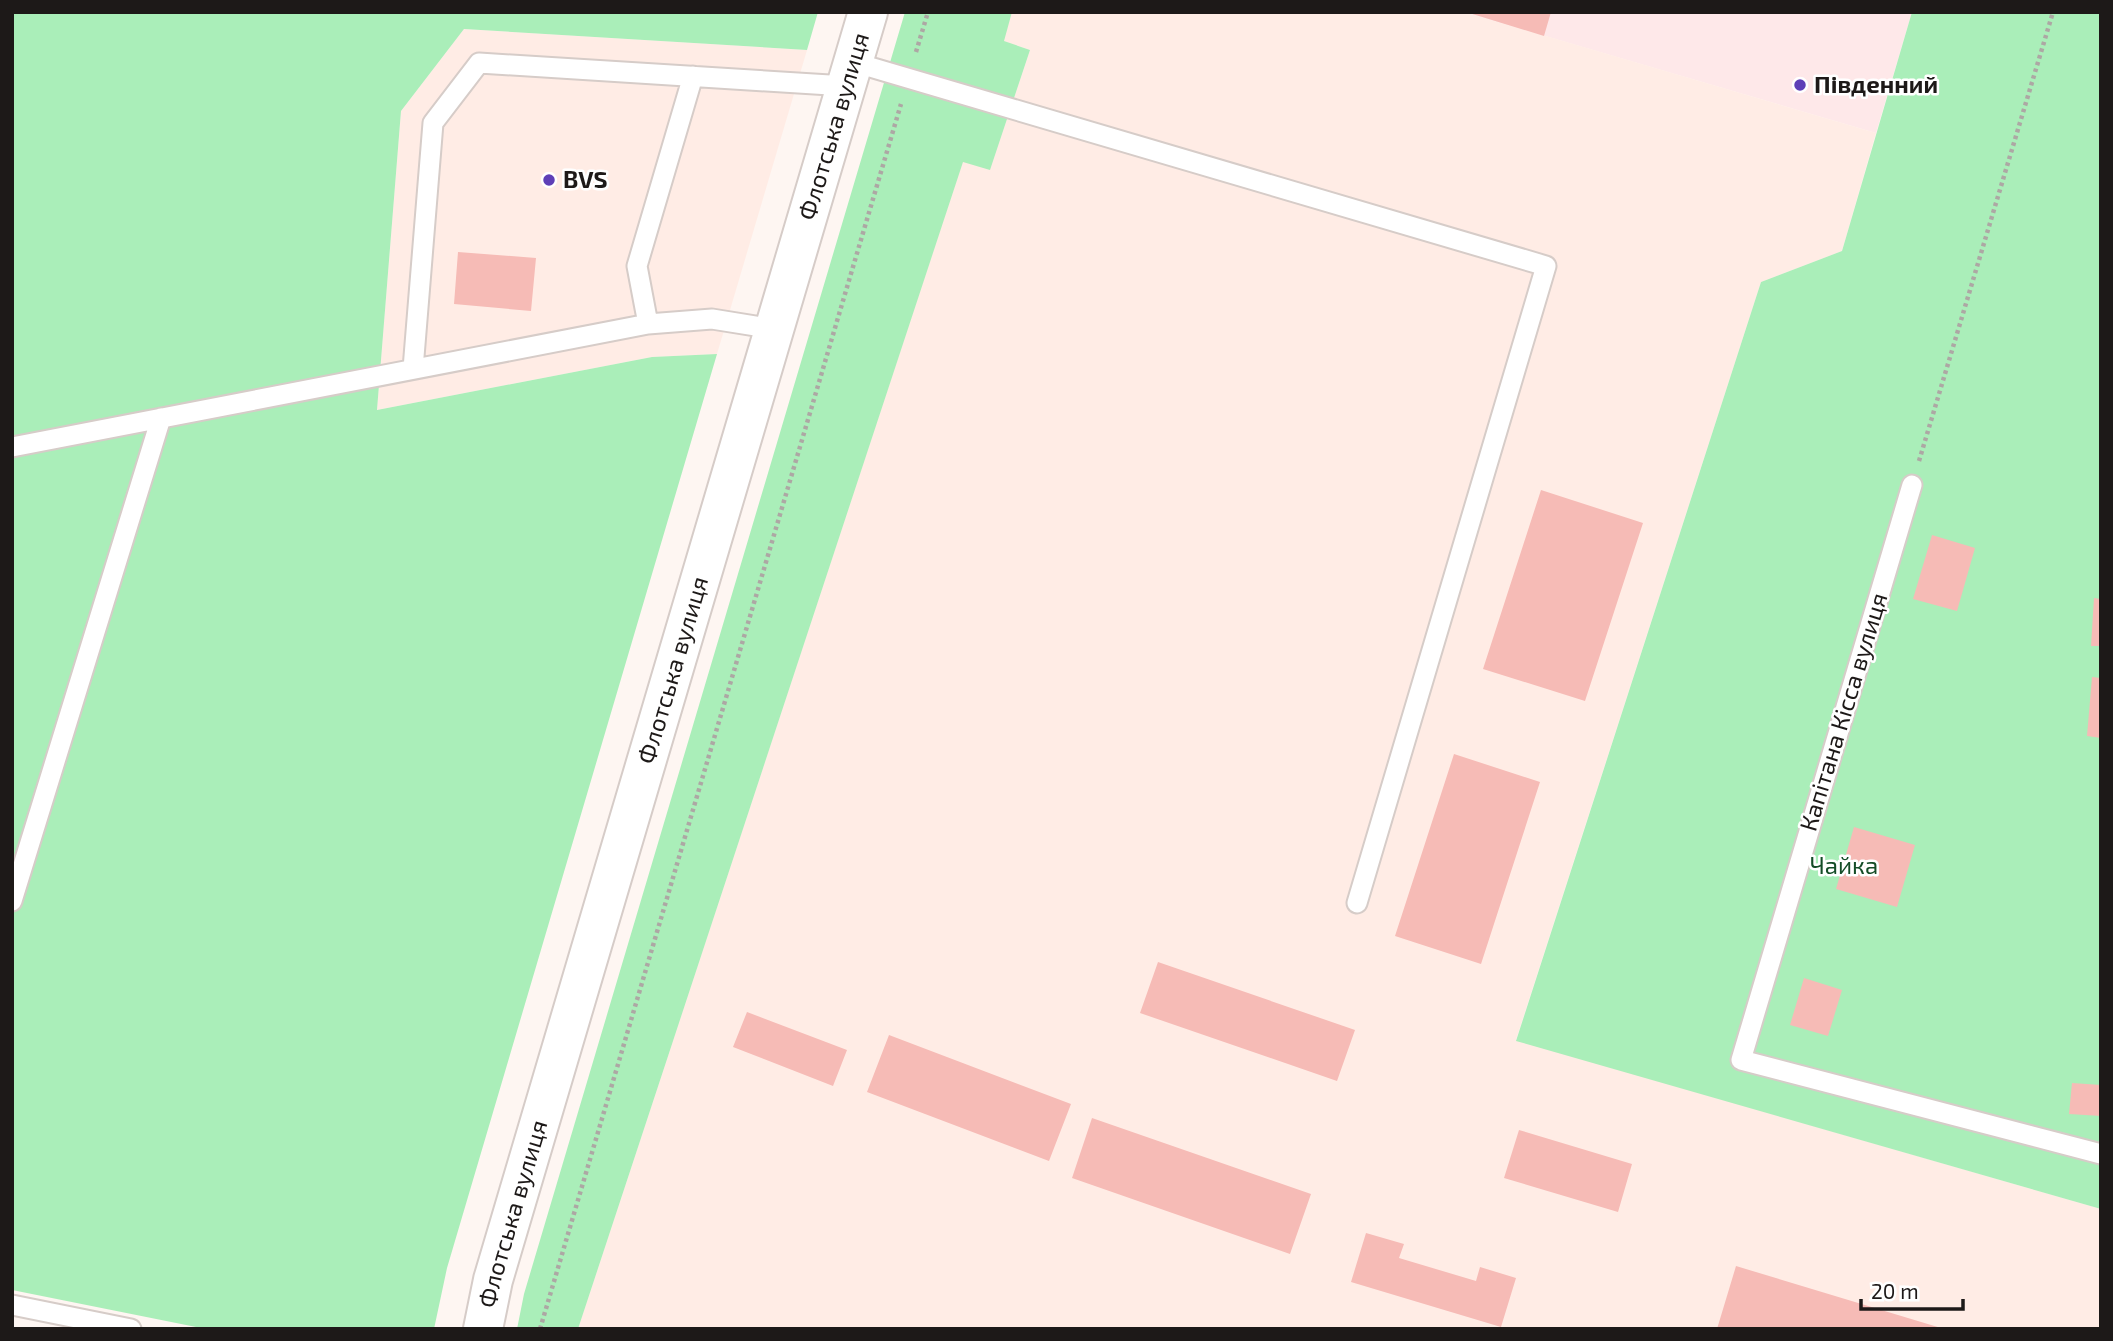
<svg xmlns="http://www.w3.org/2000/svg" width="2113" height="1341" font-family="'Exo 2',sans-serif">
<style>
.commercial{fill:#fee8e9}
.built{fill:#ffece5}
.green{fill:#aaeeb9}
.building{fill:#f6bbb6}
.lines{fill:none;stroke-linecap:round;stroke-linejoin:round}
.service-casing{stroke:#d6ccc8;stroke-width:23}
.tertiary-casing{stroke:#d6ccc8;stroke-width:42}
.path{stroke:#ada7a4;stroke-width:4.5;stroke-dasharray:3.5 3.5;stroke-linecap:butt}
.service{stroke:#fff;stroke-width:19}
.tertiary{stroke:#fff;stroke-width:38}
.poi-dot{fill:#5e3fb7;stroke:#fff;stroke-width:2.5}
.labels{text-anchor:middle;stroke-width:5;stroke-linejoin:round;paint-order:stroke}
.poi-label{font-size:24px;font-weight:bold;fill:#1d1918;stroke:#fff;text-anchor:start}
.street-label{font-size:24px;fill:#1d1918;stroke:#fff}
.park-label{font-size:24px;fill:#144d27;stroke:#fff}
</style>
<rect width="100%" height="100%" fill="#fef6f2"/>
<!-- commercial -->
<path class="commercial" d="M1463,12H1912L1876,133Z"/>
<!-- built -->
<path class="built" d="M1012,12H1464L1876,133L1842,251L1761,282L1516,1040L2101,1209V1329H578L963,161L990,169L1030,50L1003,41Z
M464,29L807,50L717,354L652,357L377,410L401,111Z"/>
<!-- green -->
<path class="green" d="M12,12H818L807,50L464,29L401,111L377,410L652,357L717,354L447,1268L434,1329H206L12,1290Z
M905,12H1012L1004,41L1030,50L990,170L963,162L578,1329H517L524,1294Z
M1912,12H2101V1209L1516,1041L1761,282L1842,251Z"/>
<!-- building -->
<path class="building" d="M1466,12H1551L1544,36Z
M458,252L536,258L531,311L454,304Z
M1541,490L1643,523L1585,701L1483,669Z
M1932,535L1975,548L1957,611L1913,599Z
M2094,598L2101,599V646H2091Z
M2092,677L2101,678V738L2087,736Z
M1454,754L1540,782L1481,964L1395,936Z
M1854,827L1915,845L1897,907L1836,889Z
M1158,962L1355,1030L1337,1081L1140,1013Z
M1804,978L1842,990L1828,1036L1790,1025Z
M747,1012L847,1050L833,1086L733,1047Z
M889,1035L1071,1104L1049,1161L867,1092Z
M2072,1083L2101,1085V1116L2069,1114Z
M1092,1118L1311,1194L1290,1254L1072,1178Z
M1519,1130L1632,1164L1618,1212L1504,1178Z
M1366,1233L1404,1244L1399,1258L1476,1281L1480,1267L1516,1278L1501,1327L1351,1282Z
M1736,1266L1941,1328V1329H1717Z"/>
<g class="lines">
<!-- service casing -->
<g class="service-casing">
<path id="service" d="M853,62L1546,266L1357,903
M648,324L637,266L693,76
M413,369L433,123L479,63L846,86
M12,447L648,324L712,319L774,329
M1912,485L1741,1060L2101,1154
M12,901L161,418
M12,1305L131,1329"/>
</g>
<!-- tertiary casing -->
<g class="tertiary-casing">
<g id="tertiary">
<path id="s1" d="M483,1329L493,1280L868,12"/>
</g>
</g>
<!-- path -->
<path class="path" d="M916,52L928,12
M1919,461L2053,12
M540,1329L901,104"/>
<!-- service -->
<use href="#service" class="service"/>
<!-- tertiary -->
<use href="#tertiary" class="tertiary"/>
</g>
<!-- markers -->
<g class="poi-dot">
<circle cx="1800" cy="85" r="7"/>
<circle cx="549" cy="180" r="7"/>
</g>
<g class="labels">
<!-- poi labels -->
<g class="poi-label">
<text x="1814" y="93">Південний</text>
<text x="563" y="188">BVS</text>
</g>
<!-- street labels -->
<g class="street-label">
<text dy="8" stroke="none"><textPath href="#s1" startOffset="1253">Флотська вулиця</textPath></text>
<text dy="8" stroke="none"><textPath href="#s1" startOffset="686">Флотська вулиця</textPath></text>
<text transform="translate(1844 712) rotate(-73)" y="8">Капітана Кісса вулиця</text>
<text dy="8" stroke="none"><textPath href="#s1" startOffset="119">Флотська вулиця</textPath></text>
</g>
<!-- park labels -->
<g class="park-label">
<text x="1844" y="874">Чайка</text>
</g>
</g>
<!-- border -->
<rect width="2113" height="1341" fill="none" stroke="#1d1918" stroke-width="28"/>
<!-- scale -->
<path d="M1861 1299v10h102v-10" fill="none" stroke="#1d1918" stroke-width="3.5"/>
<text x="1871" y="1299" font-size="21" fill="#1d1918" stroke="#ffffff" stroke-width="5" paint-order="stroke">20 m</text>
</svg>
